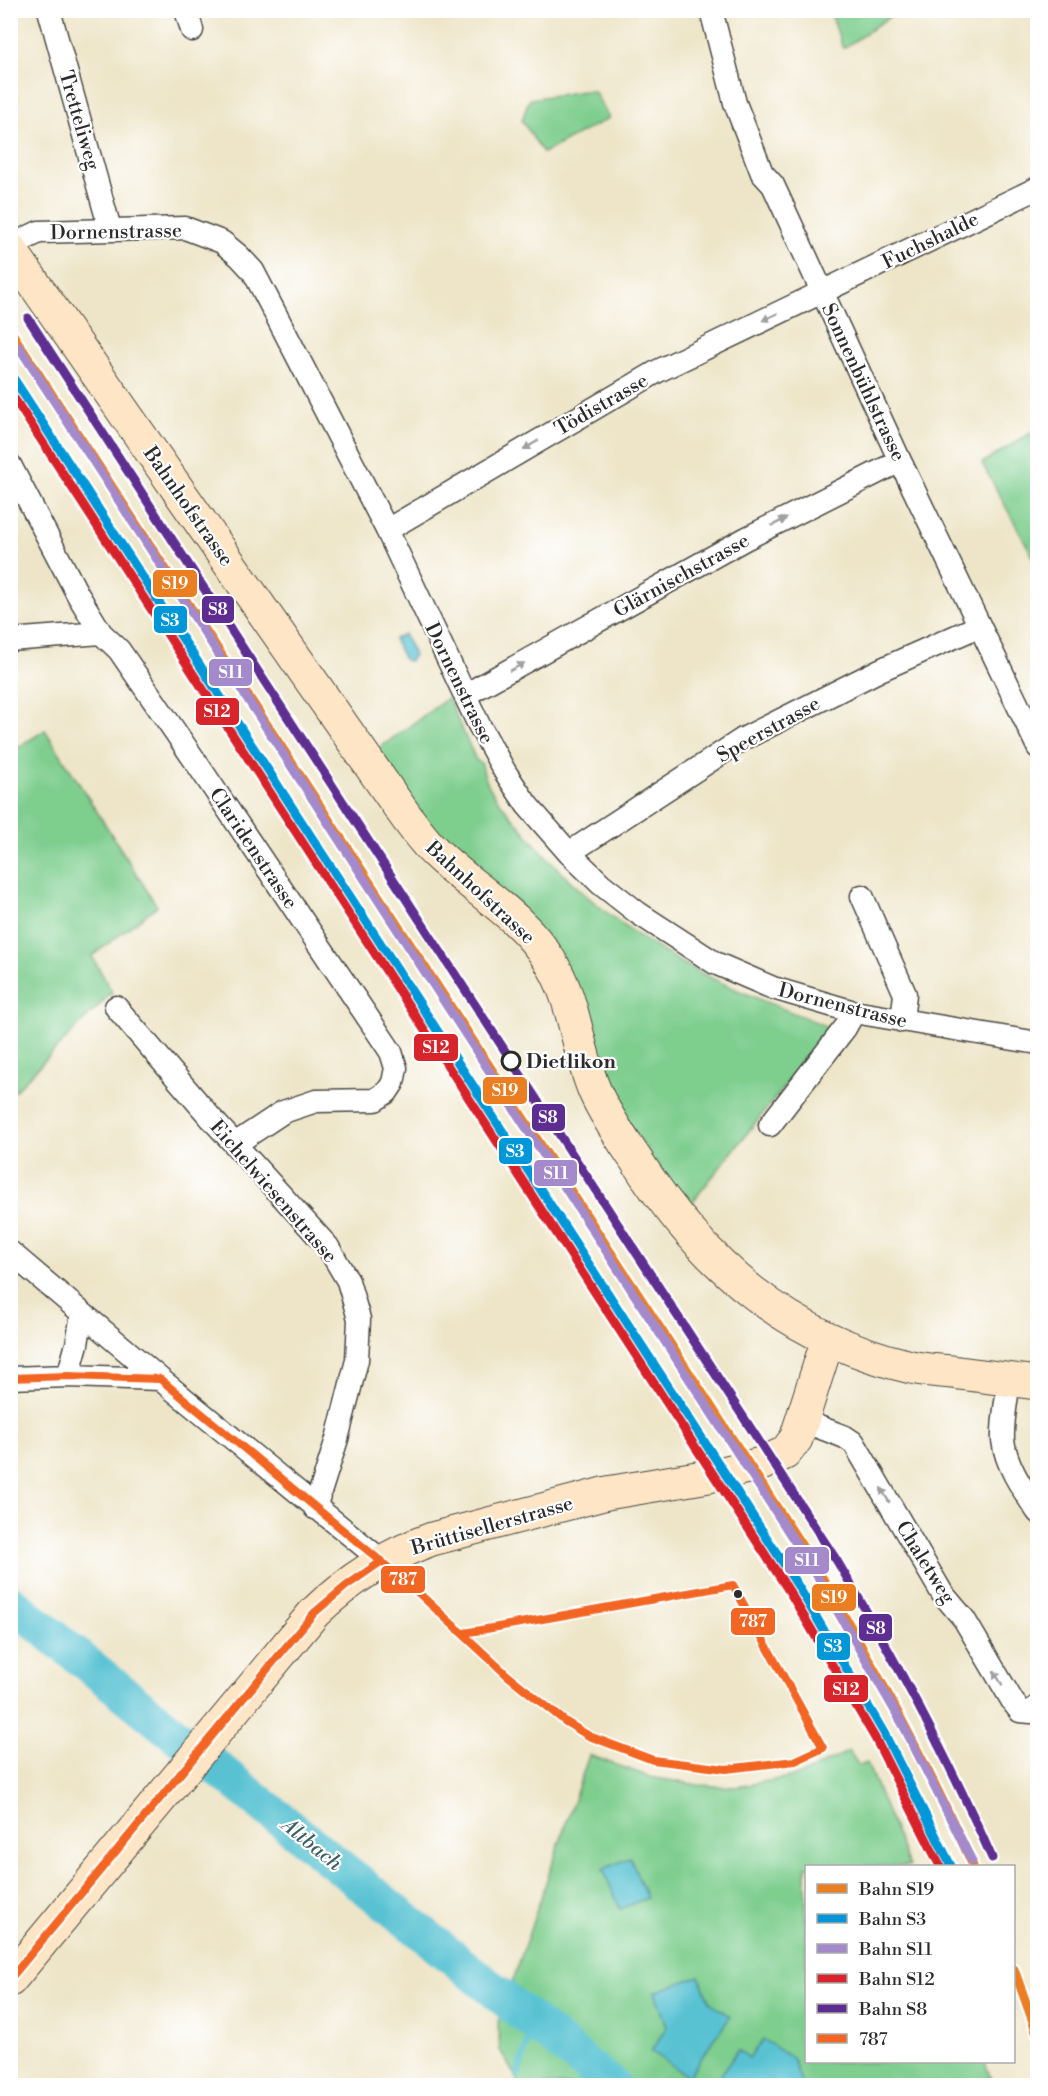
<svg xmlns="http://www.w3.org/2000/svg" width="1048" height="2096" font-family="'Libre Bodoni',serif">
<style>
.green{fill:#7ece8e;stroke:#547c5c;stroke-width:1.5}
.water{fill:#58c2d3;stroke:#42767f;stroke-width:1.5}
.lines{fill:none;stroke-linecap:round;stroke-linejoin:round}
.stream{stroke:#58c2d3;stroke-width:6}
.river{stroke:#58c2d3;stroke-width:36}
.street-casing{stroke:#484743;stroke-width:25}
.secondary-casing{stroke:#484743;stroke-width:35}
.street{stroke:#fff;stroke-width:22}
.secondary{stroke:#fde5c5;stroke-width:33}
.bus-1-casing{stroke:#fff;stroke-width:12}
.bus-1{stroke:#f26522;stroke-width:8}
.rail-1-casing{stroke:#fff;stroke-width:14}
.rail-2-casing{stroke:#fff;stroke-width:14}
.rail-3-casing{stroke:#fff;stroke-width:14}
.rail-4-casing{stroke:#fff;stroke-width:14}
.rail-5-casing{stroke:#fff;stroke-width:14}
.rail-1{stroke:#eb7e21;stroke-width:9}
.rail-2{stroke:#0097d8;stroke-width:9}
.rail-3{stroke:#a48aca;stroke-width:9}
.rail-4{stroke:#d8242b;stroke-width:9}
.rail-5{stroke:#5e2d91;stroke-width:9}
.oneway{fill:#a0a0a0}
.stop-dot{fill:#fff;stroke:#2b2b2b;stroke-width:3}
.bus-dot{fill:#2b2b2b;stroke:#fff;stroke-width:2}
.labels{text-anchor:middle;stroke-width:4.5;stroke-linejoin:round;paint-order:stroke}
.street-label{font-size:20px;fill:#2b2b2b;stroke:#fff}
.stop-label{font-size:20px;font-weight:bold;fill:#2b2b2b;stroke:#fff;text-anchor:start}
.water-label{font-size:21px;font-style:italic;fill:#3b6066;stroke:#fff}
.line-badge{stroke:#fff;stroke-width:2}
.badge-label{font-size:16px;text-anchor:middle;font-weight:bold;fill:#fff}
</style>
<rect width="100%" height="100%" fill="#fff"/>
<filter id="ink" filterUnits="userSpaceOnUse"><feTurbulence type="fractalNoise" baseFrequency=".0167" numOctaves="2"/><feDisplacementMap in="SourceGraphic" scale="12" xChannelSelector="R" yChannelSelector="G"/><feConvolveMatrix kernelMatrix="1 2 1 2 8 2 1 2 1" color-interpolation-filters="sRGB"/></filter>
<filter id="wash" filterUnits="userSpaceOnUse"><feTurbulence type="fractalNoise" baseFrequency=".008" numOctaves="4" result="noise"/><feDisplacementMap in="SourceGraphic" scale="24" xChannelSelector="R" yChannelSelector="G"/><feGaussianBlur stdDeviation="1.35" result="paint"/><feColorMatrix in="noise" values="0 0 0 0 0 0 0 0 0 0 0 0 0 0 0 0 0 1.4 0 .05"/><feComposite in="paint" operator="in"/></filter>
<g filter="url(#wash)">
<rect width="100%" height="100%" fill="#eee5c8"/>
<!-- green -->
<path class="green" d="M830,11V10L900,11C879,21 863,37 843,48Z
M583,91H594L609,118L543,153L522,121L528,102L531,99Z
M1037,429V564L982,463Z
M448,698L476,760L482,764C485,790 503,805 519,825C559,875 610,920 665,953C717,985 775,1005 831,1028L686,1210L615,1102L565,972L440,846L370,755Z
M45,730L157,906L92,956L112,992L11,1095V752Z
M849,1751L859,1766L867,1763L909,1866H806V2062H985L993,2085H520L500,2050L498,2025L589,1755L650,1777L698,1785L736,1787L801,1775Z"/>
<!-- water -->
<path class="water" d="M404,634L414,655L410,661L404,660L394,639Z
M630,1858L647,1898L620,1909L603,1869Z
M699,1976L709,2001L730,2017L688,2077L651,2051L667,2027L655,1992Z
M763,2039L793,2059L802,2085H714L738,2050L749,2058Z"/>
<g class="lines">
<!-- stream -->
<path class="stream" d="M517,2077L534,2022"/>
<!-- river -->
<path class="river" d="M10,1602L613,2086"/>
</g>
</g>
<g filter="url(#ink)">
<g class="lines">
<!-- street casing -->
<g class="street-casing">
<path id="street" d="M49,10L110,229
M186,10L192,30
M711,10L735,103L762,173L773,185L900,461L1038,747
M10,246L39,232L185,228L222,242L239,256L253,271L276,315L387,530L478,723L505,772L527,805L569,853L601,884L638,913L715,963L773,988L854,1012L1038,1043
M10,465L78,595L101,633L119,650L198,765L391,1052L396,1068L393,1083L387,1092L375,1100L316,1101L283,1112L235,1144
M387,530L658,371L1038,188
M10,640L101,633
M465,695L745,539L900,461
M569,853L743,739L880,670L979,626
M862,896L905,994L902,1021
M116,1007L211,1118L328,1247L348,1281L359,1319L357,1360L337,1439L315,1508
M770,1125L845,1028L854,1012
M10,1252L160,1379L382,1561
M68,1376L77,1344L82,1314
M10,1378L68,1376L160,1379
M1009,1379C1007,1399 1002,1420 1003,1440C1006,1466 1024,1491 1038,1512
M803,1421L845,1437L854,1443L942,1593L964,1619L1013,1702L1020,1711L1031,1712L1038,1706"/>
</g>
<!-- secondary casing -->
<g class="secondary-casing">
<path id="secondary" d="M10,249L407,818C416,830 425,843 436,853C473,889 520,914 548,958C576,999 576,1050 596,1094C607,1118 622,1139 636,1160C704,1265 787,1338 911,1367C924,1370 938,1371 952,1372C980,1376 1009,1379 1038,1383
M10,1980L314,1613C348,1580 387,1555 432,1539L607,1493L709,1476L761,1464L785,1453L796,1439L828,1339"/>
</g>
<!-- street -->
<use href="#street" class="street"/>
<!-- secondary -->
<use href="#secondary" class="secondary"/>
<!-- bus-1 casing -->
<g class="bus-1-casing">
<path id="bus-1" d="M10,1378L68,1376L160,1379
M160,1379L412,1587L507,1675L566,1722L589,1736L653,1760L726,1769L795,1761L823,1748L733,1585L464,1633
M10,1979L314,1613L346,1586L382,1561"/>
</g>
<!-- bus-1 -->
<use href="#bus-1" class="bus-1"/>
<!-- rail-1 casing -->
<g class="rail-1-casing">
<path id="rail-1" d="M10,330L819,1572C875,1668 928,1764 973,1866
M1014,1969L1038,2036"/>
</g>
<!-- rail-2 casing -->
<g class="rail-2-casing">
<path id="rail-2" d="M10,373L798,1586L884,1733L951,1866"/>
</g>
<!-- rail-3 casing -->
<g class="rail-3-casing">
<path id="rail-3" d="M19,347L816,1574L902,1723L972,1861"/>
</g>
<!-- rail-4 casing -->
<g class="rail-4-casing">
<path id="rail-4" d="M10,392L789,1591L875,1738L940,1866"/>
</g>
<!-- rail-5 casing -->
<g class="rail-5-casing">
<path id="rail-5" d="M28,318L837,1561C894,1657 947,1755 992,1858"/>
</g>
<!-- rail-1 -->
<use href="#rail-1" class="rail-1"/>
<!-- rail-2 -->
<use href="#rail-2" class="rail-2"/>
<!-- rail-3 -->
<use href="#rail-3" class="rail-3"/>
<!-- rail-4 -->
<use href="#rail-4" class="rail-4"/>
<!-- rail-5 -->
<use href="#rail-5" class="rail-5"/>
</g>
<!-- one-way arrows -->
<defs><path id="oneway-solid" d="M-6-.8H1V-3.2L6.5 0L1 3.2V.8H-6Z" transform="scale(1.5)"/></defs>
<g class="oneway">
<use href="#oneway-solid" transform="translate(770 317) rotate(154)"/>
<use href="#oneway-solid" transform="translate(531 445) rotate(149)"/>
<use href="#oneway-solid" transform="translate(779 522) rotate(-27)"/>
<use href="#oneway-solid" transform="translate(517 667) rotate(-29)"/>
<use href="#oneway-solid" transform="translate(885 1495) rotate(-120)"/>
<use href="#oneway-solid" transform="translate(998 1678) rotate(-121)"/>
</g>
</g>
<!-- markers -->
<circle class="stop-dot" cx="511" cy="1061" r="9"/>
<circle class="bus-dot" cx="738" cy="1594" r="5"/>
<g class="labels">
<!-- street labels -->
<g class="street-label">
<text transform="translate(80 120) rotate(74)" y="7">Tretteliweg</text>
<text transform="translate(116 231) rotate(-1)" y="7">Dornenstrasse</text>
<text transform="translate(930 240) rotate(-26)" y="7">Fuchshalde</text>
<text transform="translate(864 382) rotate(65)" y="7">Sonnenbühlstrasse</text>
<text transform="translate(601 404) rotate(-30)" y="7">Tödistrasse</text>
<text transform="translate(189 506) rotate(55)" y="7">Bahnhofstrasse</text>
<text transform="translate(681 575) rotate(-29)" y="7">Glärnischstrasse</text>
<text transform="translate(460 683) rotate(64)" y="7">Dornenstrasse</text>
<text transform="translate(768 729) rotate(-29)" y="7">Speerstrasse</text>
<text transform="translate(254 848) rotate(56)" y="7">Claridenstrasse</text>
<text transform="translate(481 892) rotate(43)" y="7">Bahnhofstrasse</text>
<text transform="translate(843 1005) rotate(14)" y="7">Dornenstrasse</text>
<text transform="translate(274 1191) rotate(49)" y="7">Eichelwiesenstrasse</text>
<text transform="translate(492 1525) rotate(-16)" y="7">Brüttisellerstrasse</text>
<text transform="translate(926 1562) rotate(58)" y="7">Chaletweg</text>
</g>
<!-- stop labels -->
<g class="stop-label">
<text x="526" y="1068">Dietlikon</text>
</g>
<!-- water labels -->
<g class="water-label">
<text transform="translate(312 1844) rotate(39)" y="7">Altbach</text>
</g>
</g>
<g class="line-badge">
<rect x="152" y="569" width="46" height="29" rx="6" fill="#eb7e21"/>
<rect x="201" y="595" width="34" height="29" rx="6" fill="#5e2d91"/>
<rect x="153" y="605" width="35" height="29" rx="6" fill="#0097d8"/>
<rect x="208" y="658" width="45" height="29" rx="6" fill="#a48aca"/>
<rect x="195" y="697" width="45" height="29" rx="6" fill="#d8242b"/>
<rect x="413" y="1033" width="46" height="29" rx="6" fill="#d8242b"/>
<rect x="482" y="1076" width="46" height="29" rx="6" fill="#eb7e21"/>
<rect x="531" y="1103" width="35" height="29" rx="6" fill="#5e2d91"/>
<rect x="498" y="1137" width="35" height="28" rx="6" fill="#0097d8"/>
<rect x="533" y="1159" width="45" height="28" rx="6" fill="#a48aca"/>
<rect x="784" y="1546" width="46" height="29" rx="6" fill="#a48aca"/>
<rect x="380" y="1565" width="46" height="29" rx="6" fill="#f26522"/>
<rect x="811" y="1583" width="46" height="29" rx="6" fill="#eb7e21"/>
<rect x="730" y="1607" width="46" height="29" rx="6" fill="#f26522"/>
<rect x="858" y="1613" width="35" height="29" rx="6" fill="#5e2d91"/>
<rect x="816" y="1632" width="35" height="29" rx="6" fill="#0097d8"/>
<rect x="823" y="1674" width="46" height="29" rx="6" fill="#d8242b"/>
</g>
<g class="badge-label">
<text x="175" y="589">S19</text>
<text x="218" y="615">S8</text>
<text x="170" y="626">S3</text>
<text x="231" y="678">S11</text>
<text x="217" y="717">S12</text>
<text x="436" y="1053">S12</text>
<text x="505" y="1096">S19</text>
<text x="548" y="1123">S8</text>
<text x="515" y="1157">S3</text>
<text x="556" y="1179">S11</text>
<text x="807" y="1566">S11</text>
<text x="403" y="1585">787</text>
<text x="834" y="1603">S19</text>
<text x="753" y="1627">787</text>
<text x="876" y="1634">S8</text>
<text x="833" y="1652">S3</text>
<text x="846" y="1695">S12</text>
</g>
<!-- margin -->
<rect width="1048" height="2096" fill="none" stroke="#fff" stroke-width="36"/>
<!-- legend -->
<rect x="805" y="1865" width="210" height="198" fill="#ffffff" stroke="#aaaaaa" stroke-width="1.5"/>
<rect x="817" y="1884" width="30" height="9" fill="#eb7e21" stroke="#aaaaaa" stroke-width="1.5"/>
<text x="859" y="1895" font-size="18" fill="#2b2b2b">Bahn S19</text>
<rect x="817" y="1914" width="30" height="9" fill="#0097d8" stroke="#aaaaaa" stroke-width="1.5"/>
<text x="859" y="1925" font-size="18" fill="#2b2b2b">Bahn S3</text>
<rect x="817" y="1944" width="30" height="9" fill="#a48aca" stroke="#aaaaaa" stroke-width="1.5"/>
<text x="859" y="1955" font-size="18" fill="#2b2b2b">Bahn S11</text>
<rect x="817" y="1974" width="30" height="9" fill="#d8242b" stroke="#aaaaaa" stroke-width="1.5"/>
<text x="859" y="1985" font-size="18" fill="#2b2b2b">Bahn S12</text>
<rect x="817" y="2004" width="30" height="9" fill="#5e2d91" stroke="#aaaaaa" stroke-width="1.5"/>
<text x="859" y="2015" font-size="18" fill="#2b2b2b">Bahn S8</text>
<rect x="817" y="2034" width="30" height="9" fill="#f26522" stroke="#aaaaaa" stroke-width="1.5"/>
<text x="859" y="2045" font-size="18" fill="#2b2b2b">787</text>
</svg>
